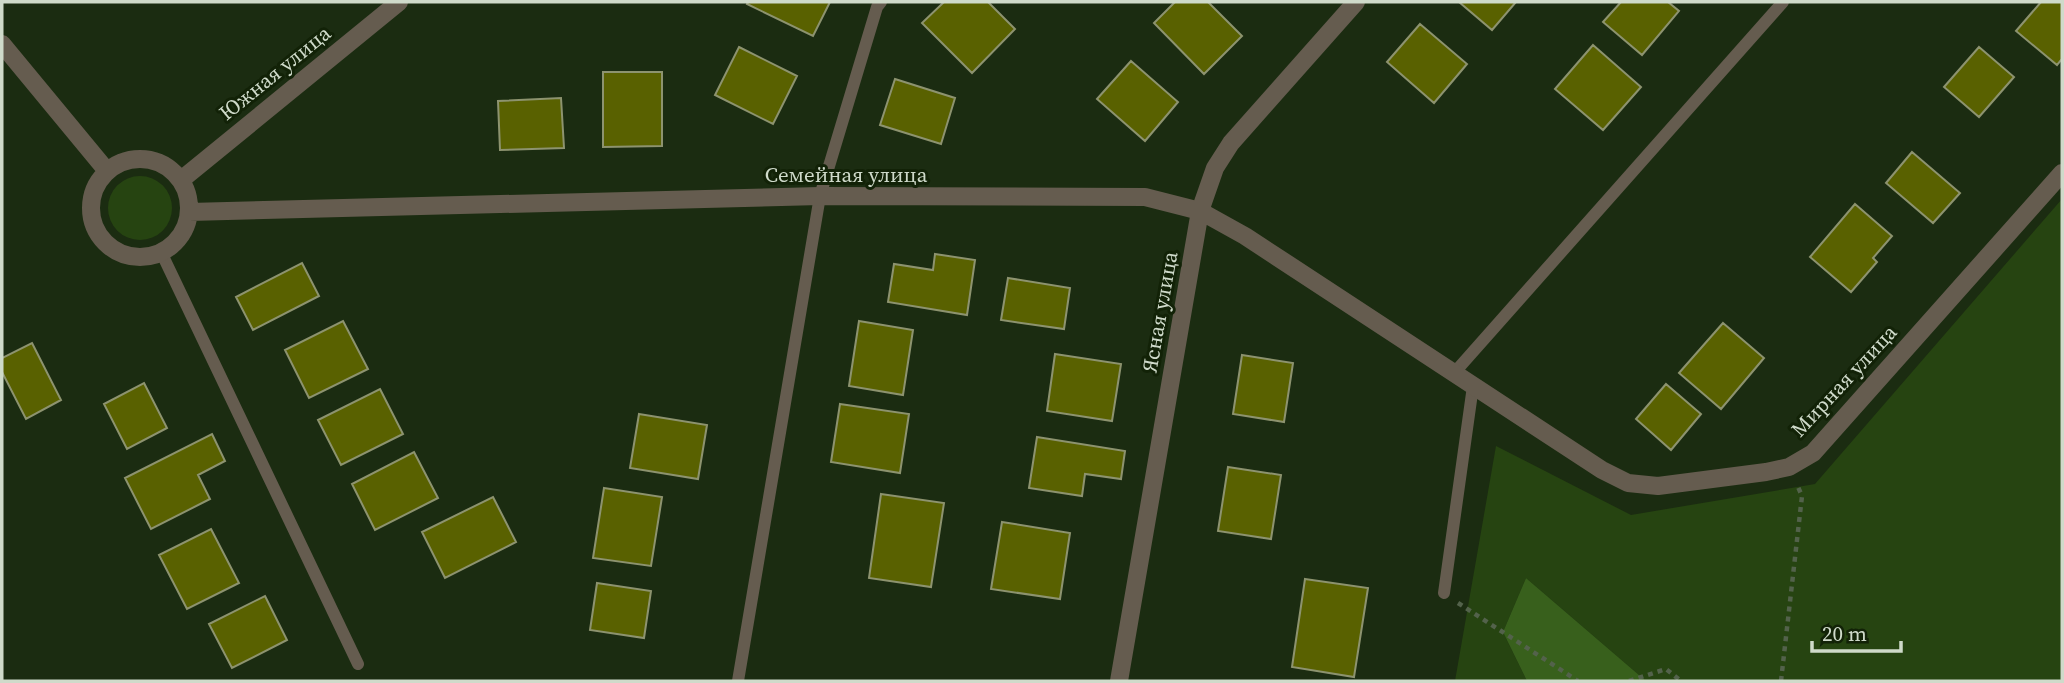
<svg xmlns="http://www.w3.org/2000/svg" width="2064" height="683" font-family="'Source Serif 4',serif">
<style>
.green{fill:#264411}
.forest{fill:#38601c}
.building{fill:#596100;stroke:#8d936f;stroke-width:2}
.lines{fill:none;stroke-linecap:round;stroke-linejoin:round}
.path{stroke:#53624b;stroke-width:4.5;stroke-dasharray:5 5;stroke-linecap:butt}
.lane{stroke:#655c4f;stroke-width:12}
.street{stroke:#655c4f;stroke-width:18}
.labels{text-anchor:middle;stroke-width:6;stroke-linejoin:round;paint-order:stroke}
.street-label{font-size:21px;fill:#cfdaca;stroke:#122207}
</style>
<rect width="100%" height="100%" fill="#1b2c11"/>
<!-- green -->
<path class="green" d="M108 208a32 32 0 1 1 64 0a32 32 0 1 1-64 0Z
M2062,199V681H1646L1526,578L1503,632L1527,681H1455L1496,446L1631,515L1815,484Z"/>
<!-- forest -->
<path class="forest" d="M1526,578L1646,681H1527L1503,632Z"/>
<!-- building -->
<path class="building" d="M748,2H830L813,36L747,4Z
M944,2H988L1015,29L972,73L922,23Z
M1175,2H1208L1242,36L1204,74L1154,23Z
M1459,2H1516L1492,30Z
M1621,2H1668L1679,11L1642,55L1603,22Z
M2041,2H2062V59L2057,65L2016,31Z
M1420,24L1467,64L1434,103L1387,62Z
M1593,45L1641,87L1603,130L1555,89Z
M739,47L797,76L773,124L715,95Z
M1979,47L2014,77L1979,117L1944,87Z
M1131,61L1178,102L1145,141L1097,99Z
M603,72H662V146L603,147Z
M895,79L955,98L941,144L880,125Z
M561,98L564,148L500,150L498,101Z
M1912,152L1960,193L1933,223L1886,183Z
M1855,204L1892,236L1873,258L1877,262L1851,292L1810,257Z
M935,254L975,260L967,315L888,302L894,264L933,270Z
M302,263L319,296L253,330L236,297Z
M1008,278L1070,288L1064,329L1001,320Z
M343,321L368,369L309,398L285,350Z
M859,321L913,330L903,395L849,386Z
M1723,323L1764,358L1721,409L1679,373Z
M32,343L61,400L26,419L2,372V358Z
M1055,354L1121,364L1112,421L1047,411Z
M1242,355L1293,363L1284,422L1233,414Z
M144,383L167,428L127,449L104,404Z
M1666,384L1701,414L1671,450L1636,419Z
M380,389L403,434L341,465L318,420Z
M840,404L909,414L900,473L831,462Z
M639,414L707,425L698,479L630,468Z
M212,434L225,461L198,475L210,499L151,529L125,478Z
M1037,437L1125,451L1121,479L1085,474L1082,496L1029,488Z
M414,452L438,498L375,530L352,484Z
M1228,467L1281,475L1271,539L1218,531Z
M604,488L662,497L651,566L593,558Z
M881,494L944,503L931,587L869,578Z
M493,497L516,542L445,578L422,532Z
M1002,522L1070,533L1060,599L991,589Z
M211,529L239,583L187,609L159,555Z
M1305,579L1368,588L1354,677L1292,667Z
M597,583L651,591L644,638L590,630Z
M265,596L287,640L232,668L209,624Z"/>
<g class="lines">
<!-- path -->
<path class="path" d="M1458,603L1578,681
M1629,681L1666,669L1681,681
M1781,681L1802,496L1798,487"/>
<!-- lane -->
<path class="lane" d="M161,252L358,664
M1455,372L1783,2
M1444,593L1473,386
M738,681L820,196L877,7L881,2"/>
<!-- street -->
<path class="street" d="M2,44L107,171
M91 208a49 49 0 1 1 98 0a49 49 0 1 1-98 0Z
M181,180L399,2
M189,212L820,196L1145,197L1200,211L1245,236L1602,470L1628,483L1658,486L1766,472L1789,467L1813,453L2062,173
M1119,681L1200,211L1215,168L1231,143L1356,2"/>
</g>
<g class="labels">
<!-- street labels -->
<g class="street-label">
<text transform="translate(275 73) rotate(-39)" y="7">Южная улица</text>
<text x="846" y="182">Семейная улица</text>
<text transform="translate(1160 312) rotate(-80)" y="7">Ясная улица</text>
<text transform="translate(1844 381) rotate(-47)" y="7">Мирная улица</text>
</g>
</g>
<!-- border -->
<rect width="2064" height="683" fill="none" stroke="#cfdaca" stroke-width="7"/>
<!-- scale -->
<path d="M1812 641v10h89v-10" fill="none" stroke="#cfdaca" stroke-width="3.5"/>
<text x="1822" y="641" font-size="21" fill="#cfdaca" stroke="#122207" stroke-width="5" paint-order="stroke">20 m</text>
</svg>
